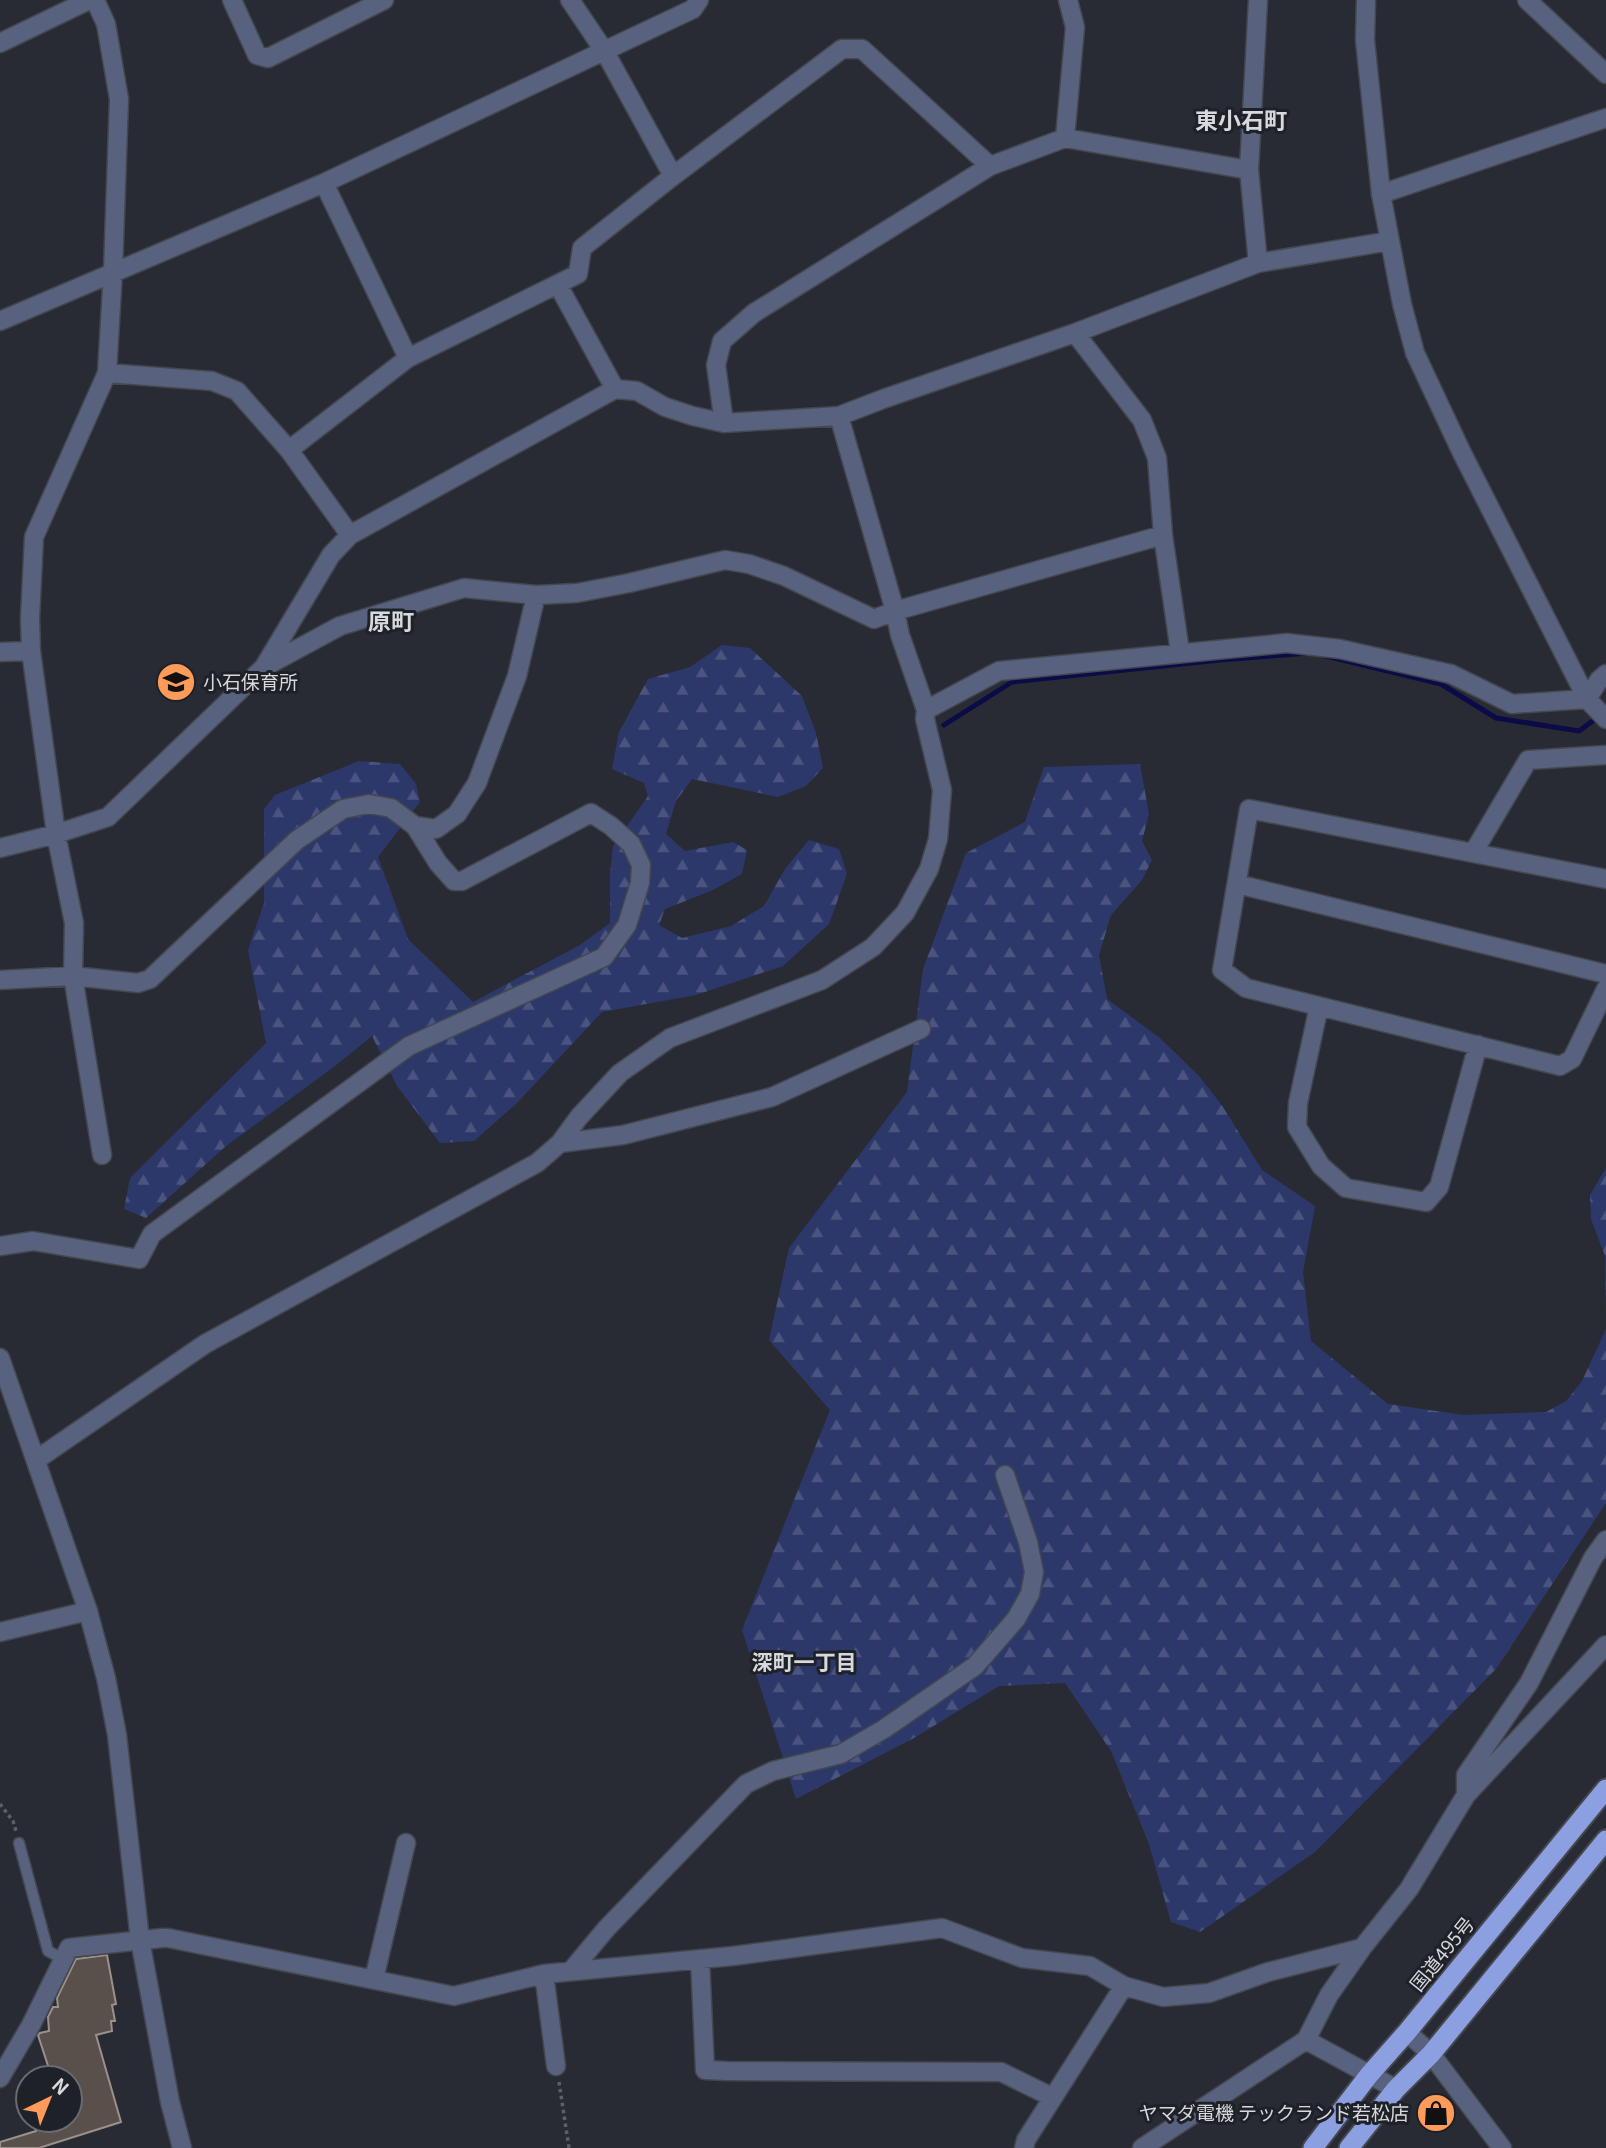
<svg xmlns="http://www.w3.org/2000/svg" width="1606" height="2148" font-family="Georgia,'Noto Sans JP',serif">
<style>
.forest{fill:url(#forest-firs)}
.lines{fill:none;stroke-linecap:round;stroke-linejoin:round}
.stream{stroke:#0a0b47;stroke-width:5}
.building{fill:#59504b;stroke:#9b918b;stroke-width:2}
.service-casing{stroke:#44474e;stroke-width:13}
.minor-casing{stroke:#44474e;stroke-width:21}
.tertiary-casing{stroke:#44474e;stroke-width:21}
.trunk-casing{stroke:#44474e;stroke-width:23}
.path{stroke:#5e6067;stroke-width:3.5;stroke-dasharray:3.5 3.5;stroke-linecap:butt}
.service{stroke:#58617e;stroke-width:10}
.minor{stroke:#58617e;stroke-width:18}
.tertiary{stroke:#58617e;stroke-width:18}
.trunk{stroke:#8c9fe0;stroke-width:19}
.labels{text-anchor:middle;stroke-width:6;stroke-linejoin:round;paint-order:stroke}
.poi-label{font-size:19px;fill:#d7d9de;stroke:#1f2129;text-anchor:start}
.street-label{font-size:19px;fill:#d7d9de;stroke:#1f2129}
.neighbourhood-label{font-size:21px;font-weight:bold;fill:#d7d9de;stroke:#1f2129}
.quarter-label{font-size:23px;font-weight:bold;fill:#d7d9de;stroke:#1f2129}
</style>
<defs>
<pattern id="forest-firs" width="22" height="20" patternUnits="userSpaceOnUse" patternTransform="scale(1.75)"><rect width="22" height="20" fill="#2c386a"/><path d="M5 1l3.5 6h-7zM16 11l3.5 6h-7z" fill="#4a547f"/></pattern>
</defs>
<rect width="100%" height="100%" fill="#282b33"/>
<!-- forest -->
<path class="forest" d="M722,645L750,648L802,696L816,733L823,768L806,786L778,797L692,779L676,801L666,834L685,851L733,842L747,850L742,874L713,890L665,909L659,925L682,938L731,926L764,906L785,869L809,840L839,849L847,874L829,924L783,966L696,995L602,1012L517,1103L474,1141L440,1143L397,1086L372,1036L335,1066L226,1146L146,1218L124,1209L130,1178L266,1043L248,950L264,903V809L275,795L359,761L400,764L416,784L420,802L378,857L408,939L473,1002L580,945L610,923V874L613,846L648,796L644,783L612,769L619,732L648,679L690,667Z
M1140,764L1149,814L1142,841L1152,860L1142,880L1111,915L1099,955L1107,999L1160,1038L1200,1077L1223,1107L1262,1170L1315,1206L1303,1272L1311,1341L1388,1404L1464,1415L1546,1412L1566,1401L1582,1381L1606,1329V1503L1496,1669L1315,1852L1200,1932L1171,1922L1149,1844L1111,1751L1065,1683L999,1686L914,1738L796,1799L742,1630L830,1410L769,1340L789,1248L907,1092L923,969L966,853L1025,822L1044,767Z
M1606,1168V1313L1605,1256L1591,1219L1590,1195Z"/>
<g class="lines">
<!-- stream -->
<path class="stream" d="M1322,655L1441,684L1496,718L1579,731L1598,717
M944,725L1012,682L1220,660L1309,653"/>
</g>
<!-- building -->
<path class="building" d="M107,1955L116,2004L112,2005L115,2021H111L112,2031L96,2035L121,2122L39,2148H0V2142L36,2131L32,2120H70V2078H52L38,2035L40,2033L49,2031L48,2017L53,2007H58L57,1998L76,1959Z"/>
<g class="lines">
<!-- service casing -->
<g class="service-casing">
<path id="service" d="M19,1843L48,1951L63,1959"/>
</g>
<!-- minor casing -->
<g class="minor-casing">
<path id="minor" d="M95,0L106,24L119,99L113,271L107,373L34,537L30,618L31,651L56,834L74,923L73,976L102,1155
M232,0L257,55L268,58L384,0
M570,0L605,52L673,176
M1258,0L1249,170L1258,263
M1366,0L1365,40L1381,194L1402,304L1415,353L1462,453L1587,699L1606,719
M0,43L89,0
M1065,138L1075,27L1068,0
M324,183L408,358
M558,285L615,389
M0,321L324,183L693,9L699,0
M1075,333L1142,420L1157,458L1163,535L1180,652
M107,373L212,381L237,391L289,450L350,535
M724,423L716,365L722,341L754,313L990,166L1065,138L1249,170
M289,450L408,358L578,274L582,248L673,176L842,49H862L990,166
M0,652L31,651
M266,666L340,626L464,588L536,595L577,593L629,583L725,560L749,564L784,576L874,619L895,611L1163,535
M1587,699L1599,680L1606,674
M926,710L999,671L1287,643L1340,649L1451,674L1512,704L1587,699
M415,826L436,829L457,814L477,783L517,676L536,595
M0,848L56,834L108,817L264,667L331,555L350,535L615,389L637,391L665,407L693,416L724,423L839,416L883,399L1075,333L1258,263L1390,241
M1473,853L1528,760L1606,755
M1606,879L1249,809L1222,970L1246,988L1560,1066L1572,1059L1606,989
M1237,884L1606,974
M0,980L73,976L138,983L150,979L297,840L343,809L369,804L391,808L415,826L438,863L454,881H462L591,813L611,826L631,844L641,865L640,883L627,925L604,957L409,1046L152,1234L139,1259L33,1241L0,1246
M1319,1006L1298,1103L1297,1127L1321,1166L1346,1188L1426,1202L1439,1187L1478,1045
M560,1143L623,1135L772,1097L921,1029
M36,1460L205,1344L537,1163L560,1143L579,1117L620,1073L670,1038L822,980L873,947L905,913L929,869L938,839L942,790L925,719L926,710L900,635L895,611L839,416
M0,1632L88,1611
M1466,1795V1775L1529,1683L1593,1558L1606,1540
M700,1959L705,2070L727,2071L1001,2072L1052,2097
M571,1971L606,1929L746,1784L773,1771L841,1754L884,1729L975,1666L1016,1619L1030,1594L1034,1572L1028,1542L1005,1475
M544,1974L556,2066
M374,1979L406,1843
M1407,2032L1431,2054L1502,2148
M1306,2040L1329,1995L1362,1948
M0,2078L31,2025L69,1948L162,1938H168L454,1996L544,1974L733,1956L942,1928L1022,1958L1090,1966L1124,1986L1163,1997L1209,1993L1268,1972L1362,1948L1409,1889L1466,1795L1606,1645
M1024,2148L1026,2140L1124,1986
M1142,2148L1306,2040L1396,2089"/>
</g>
<!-- tertiary casing -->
<g class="tertiary-casing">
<path id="tertiary" d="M1527,0L1606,74
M1381,194L1606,118
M0,1358L88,1611L106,1678L117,1735L140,1940L170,2102L182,2148"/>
</g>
<!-- trunk casing -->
<g class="trunk-casing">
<path id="trunk" d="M1313,2148L1369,2075L1407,2032L1606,1789
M1349,2148L1396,2089L1431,2054L1606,1840"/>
</g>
<!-- path -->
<path class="path" d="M0,1804L13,1821L16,1831
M559,2082L569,2148"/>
<!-- service -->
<use href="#service" class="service"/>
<!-- minor -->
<use href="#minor" class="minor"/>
<!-- tertiary -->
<use href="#tertiary" class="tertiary"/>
<!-- trunk -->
<use href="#trunk" class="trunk"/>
</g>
<!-- icons -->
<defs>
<g id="school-disc" transform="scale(2.0125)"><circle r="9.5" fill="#ff9b5a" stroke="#1f2129"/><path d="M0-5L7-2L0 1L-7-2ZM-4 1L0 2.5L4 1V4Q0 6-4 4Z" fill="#111"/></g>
<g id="shop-disc" transform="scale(2.0125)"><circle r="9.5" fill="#ff9b5a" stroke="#1f2129"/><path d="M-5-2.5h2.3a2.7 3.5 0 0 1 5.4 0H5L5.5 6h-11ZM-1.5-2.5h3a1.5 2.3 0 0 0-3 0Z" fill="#111"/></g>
</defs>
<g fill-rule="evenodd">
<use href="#school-disc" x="176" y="682"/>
<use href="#shop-disc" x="1436" y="2113"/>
</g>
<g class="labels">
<!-- poi labels -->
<g class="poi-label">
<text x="203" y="689">小石保育所</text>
<text x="1409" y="2120" text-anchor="end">ヤマダ電機 テックランド若松店</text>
</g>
<!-- street labels -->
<g class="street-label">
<text transform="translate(1442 1954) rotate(-51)" y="7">国道495号</text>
</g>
<!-- neighbourhood labels -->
<g class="neighbourhood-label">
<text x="804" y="1670">深町一丁目</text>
</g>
<!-- quarter labels -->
<g class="quarter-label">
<text x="1241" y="129">東小石町</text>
<text x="391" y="630">原町</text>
</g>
</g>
<!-- north arrow -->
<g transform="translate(49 2099) rotate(43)"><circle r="33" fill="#1f2129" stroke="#696b71" stroke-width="2"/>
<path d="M0-5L12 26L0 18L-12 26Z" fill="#ff9b5a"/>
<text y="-10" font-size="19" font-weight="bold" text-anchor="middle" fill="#d7d9de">N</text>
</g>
</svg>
